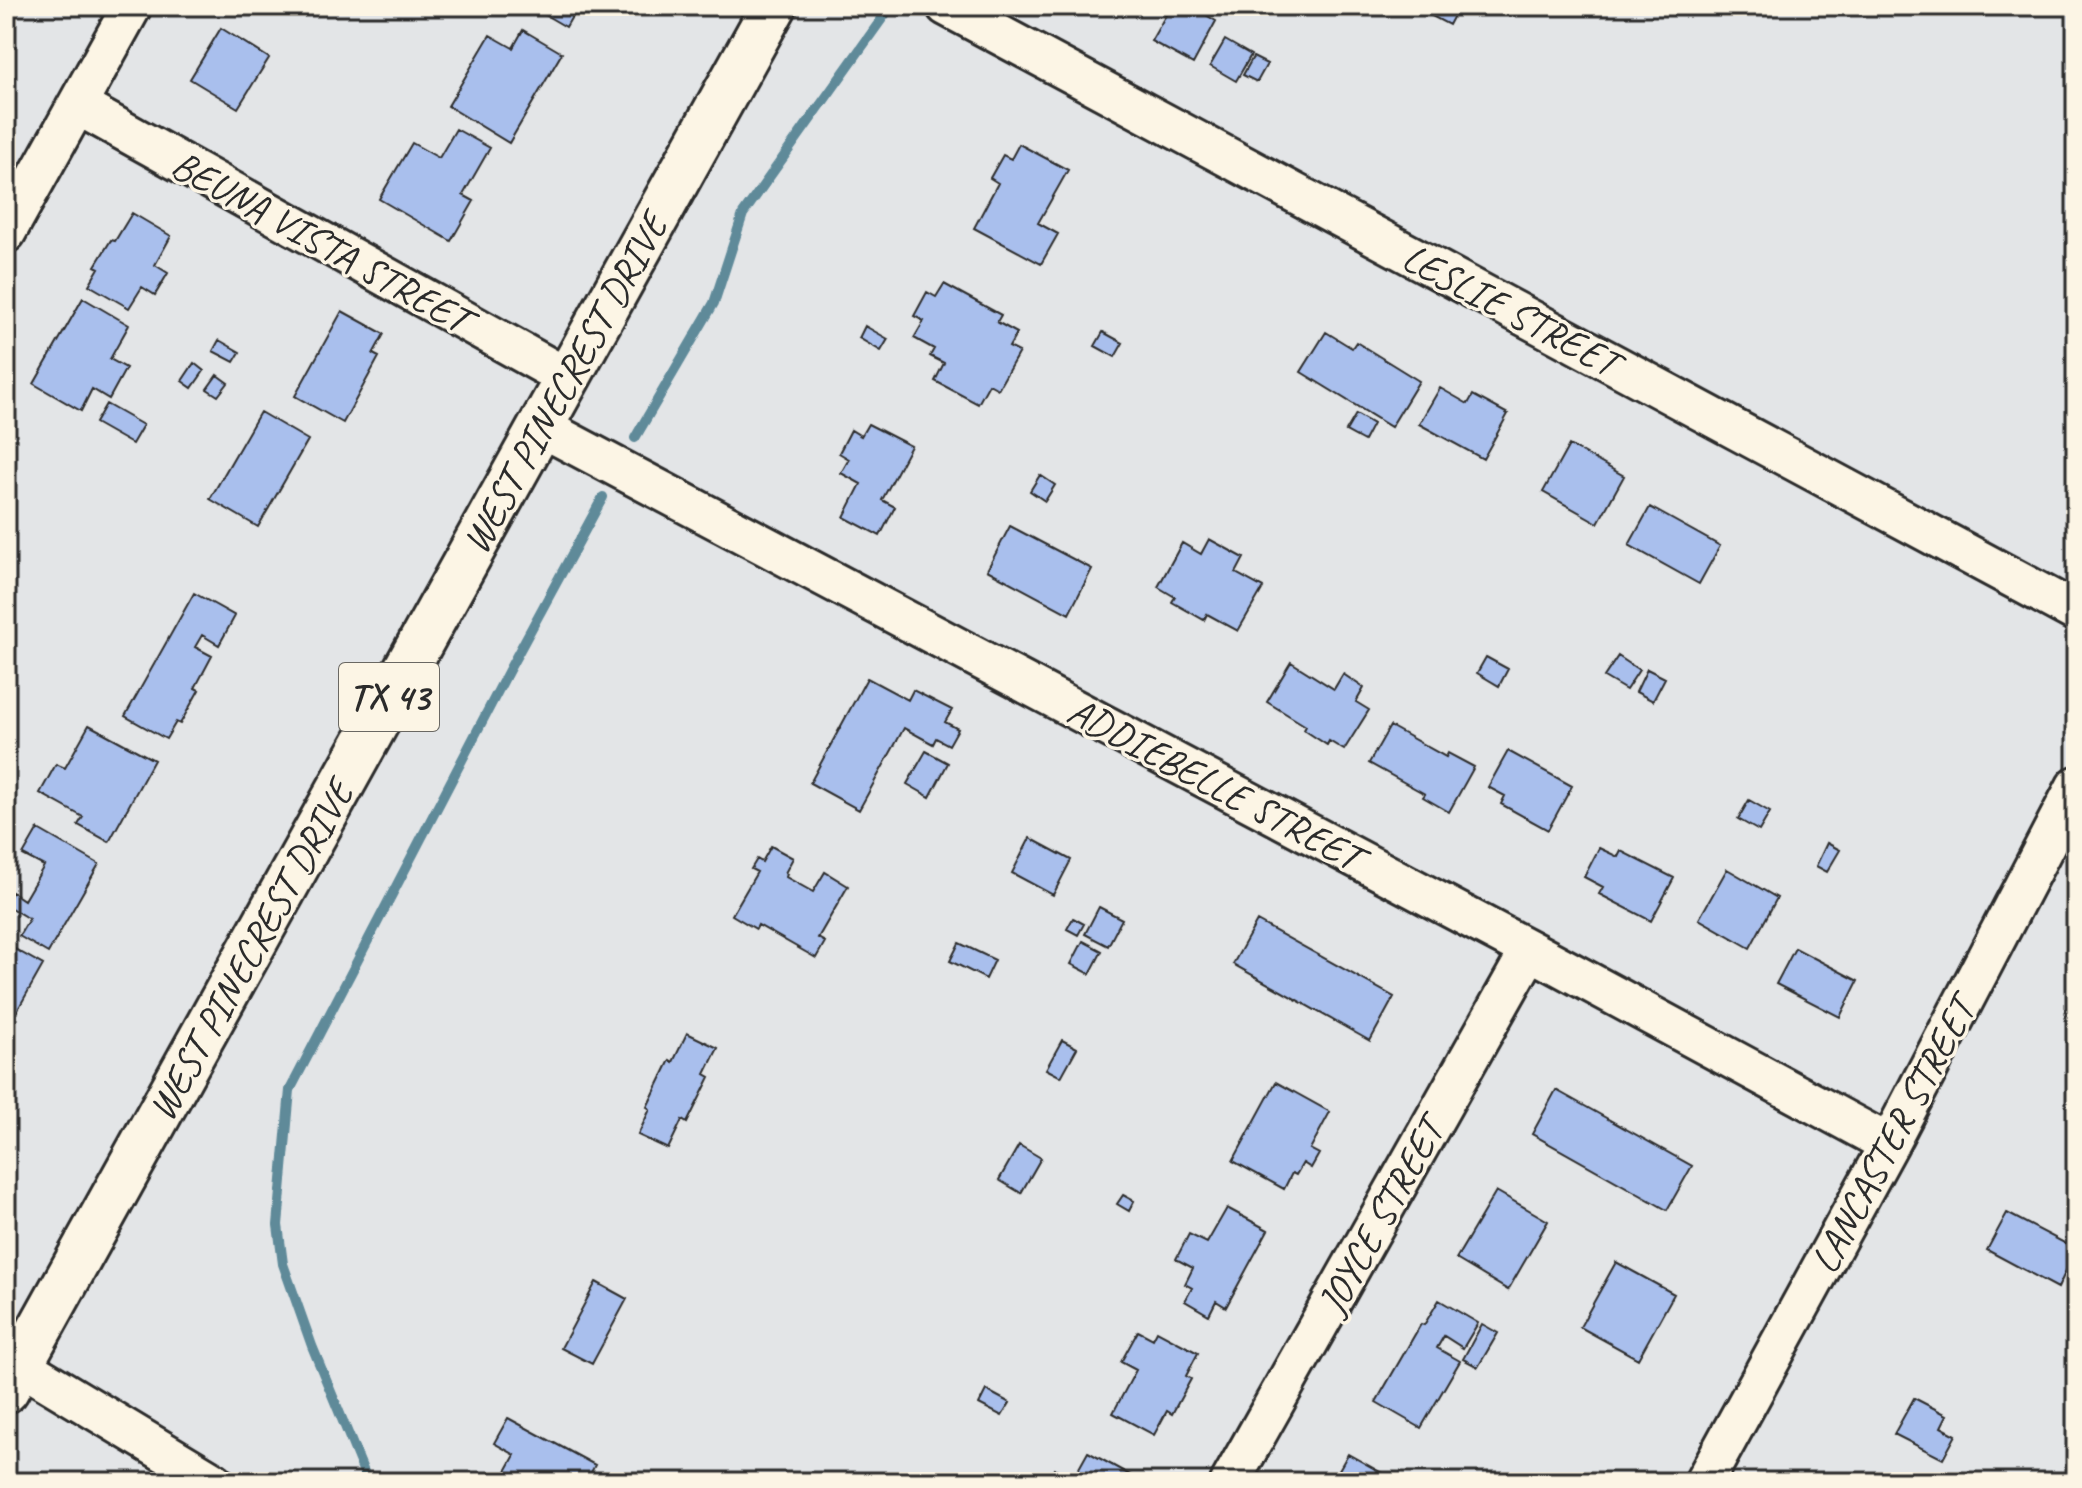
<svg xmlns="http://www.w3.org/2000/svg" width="2082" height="1488" font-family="Caveat,sans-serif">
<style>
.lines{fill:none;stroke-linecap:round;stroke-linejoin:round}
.stream{stroke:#5f8a99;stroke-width:10}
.building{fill:#a9bfed;stroke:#2b2b2b;stroke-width:2}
.minor-casing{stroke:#2b2b2b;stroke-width:44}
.major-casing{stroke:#2b2b2b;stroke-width:50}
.minor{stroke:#fcf5e5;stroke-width:38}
.major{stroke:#fcf5e5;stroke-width:44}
.labels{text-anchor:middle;stroke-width:7;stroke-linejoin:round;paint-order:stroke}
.shield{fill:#fcf5e5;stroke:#6a6863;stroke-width:2}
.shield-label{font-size:38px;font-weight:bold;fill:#2b2b2b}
.street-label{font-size:40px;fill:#2b2b2b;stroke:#fcf5e5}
</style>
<rect width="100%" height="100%" fill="#e3e5e7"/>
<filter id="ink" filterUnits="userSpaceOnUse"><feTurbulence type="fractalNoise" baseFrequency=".0125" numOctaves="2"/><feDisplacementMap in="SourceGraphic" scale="16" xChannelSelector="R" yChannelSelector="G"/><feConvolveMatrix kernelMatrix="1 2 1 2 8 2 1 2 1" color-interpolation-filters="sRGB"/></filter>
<g filter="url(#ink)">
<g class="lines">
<!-- stream -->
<path class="stream" d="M635,438L714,303L743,214L891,6
M368,1482L312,1346L283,1264L278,1225L290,1090L510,668L603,497"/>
</g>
<!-- building -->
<path class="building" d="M287,6H309L304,16Z
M530,6H578L566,27Z
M1171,6H1211L1206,15L1216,21L1193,64L1151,41Z
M1432,6H1459L1449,25L1428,14Z
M221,28L269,58L238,108L190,79Z
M523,30L562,53L509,143L448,106L490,35L513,48Z
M1225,40L1251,55L1236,81L1210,66Z
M1253,57L1267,64L1257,82L1243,75Z
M456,129L490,148L463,195L474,201L451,241L379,199L412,143L439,158Z
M1019,144L1068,170L1038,223L1058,234L1041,264L974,228L998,183L990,178L1003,155L1011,159Z
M132,213L171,236L155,265L168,273L155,295L142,287L129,308L89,285L99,268L95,266L111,240L115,241Z
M944,284L1001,315L997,322L1017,333L1009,347L1019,352L998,389L989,384L978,404L935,381L944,363L930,356L934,349L914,338L924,321L914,316L927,292L936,297Z
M83,298L129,325L110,359L126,368L109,399L92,389L81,411L34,384Z
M342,311L384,334L373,354L379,357L343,423L295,396Z
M865,326L888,339L881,351L859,338Z
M1103,332L1123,343L1115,357L1095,346Z
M1326,332L1352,348L1356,342L1419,381L1391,427L1301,372Z
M219,340L240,352L234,362L213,351Z
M194,363L204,371L192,388L182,381Z
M217,375L228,383L218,396L207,389Z
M1440,388L1468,404L1473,395L1508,414L1483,459L1419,424Z
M106,404L143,425L132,444L95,423Z
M260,412L308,440L258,527L210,499Z
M1356,414L1373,424L1364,441L1346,431Z
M868,424L911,446L882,500L895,507L880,536L844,517L861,484L841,473L849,459L839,453L851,430L861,436Z
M1569,445L1624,476L1598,523L1543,492Z
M1040,475L1055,485L1045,501L1030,491Z
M1650,507L1720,546L1699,584L1629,545Z
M1010,526L1092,569L1069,614L987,570Z
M1209,539L1244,558L1236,573L1263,588L1238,631L1207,614L1204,620L1172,602L1175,597L1158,587L1182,543L1201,554Z
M194,593L235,616L219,645L202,635L195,647L212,656L195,688L199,690L180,724L176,722L166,739L125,716Z
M1618,656L1639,670L1626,690L1604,677Z
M1486,657L1508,669L1499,686L1477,673Z
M1291,662L1334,689L1343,674L1364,688L1356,702L1369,710L1344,750L1329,741L1327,745L1304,730L1306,726L1267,702Z
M1647,669L1665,678L1653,701L1636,692Z
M867,678L908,700L913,690L952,710L945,722L958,729L949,745L936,738L933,744L904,728L859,810L810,783Z
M89,725L154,760L109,842L78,825L83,817L40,793L56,764L65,768Z
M1390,726L1446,757L1448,753L1474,767L1449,812L1423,797L1425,794L1369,763Z
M926,751L948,763L930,797L907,784Z
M1508,751L1572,786L1548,830L1501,804L1505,796L1488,787Z
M1749,800L1770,812L1759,831L1738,819Z
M38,829L99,864L48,953L19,936L29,919L6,905L12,892L24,900L44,866L23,855Z
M1030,838L1071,860L1053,895L1012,873Z
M1827,843L1840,850L1827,872L1816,866Z
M771,846L793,858L785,873L787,874L786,877L813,892L825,872L848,886L818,938L825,942L816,958L758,925L756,929L732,915L757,872L751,869L757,859L762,862Z
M1599,848L1618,857L1621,851L1674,878L1651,921L1599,894L1603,887L1584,877Z
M1727,869L1777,898L1750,948L1699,919Z
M1099,907L1122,919L1108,946L1085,934Z
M1073,918L1084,924L1078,935L1067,929Z
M1257,921L1394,997L1370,1041L1233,964Z
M1083,941L1102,951L1090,974L1071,964Z
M959,943L995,960L986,979L950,961Z
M6,944L43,965L17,1011L6,1005Z
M1795,948L1858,981L1840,1017L1776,984Z
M687,1033L718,1048L705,1074L710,1077L687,1123L682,1120L668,1149L638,1135L650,1109L647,1107L670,1060L673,1062Z
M1062,1040L1077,1048L1061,1077L1046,1069Z
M1276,1082L1330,1112L1310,1149L1319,1154L1311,1168L1303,1163L1296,1175L1292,1173L1284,1189L1233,1161Z
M1556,1090L1692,1166L1667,1210L1532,1134Z
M1019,1145L1041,1158L1021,1193L999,1180Z
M1496,1191L1548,1221L1508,1290L1456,1259Z
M1123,1195L1134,1201L1129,1211L1117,1204Z
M1227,1208L1268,1230L1226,1307L1216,1301L1209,1315L1185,1301L1192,1288L1185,1284L1193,1268L1176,1259L1189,1234L1207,1243Z
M2007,1213L2076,1249L2058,1288L1987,1250Z
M1616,1262L1674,1294L1638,1359L1580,1327Z
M596,1282L627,1299L592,1364L561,1348Z
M1439,1300L1478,1323L1463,1348L1444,1336L1437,1348L1460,1361L1421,1428L1376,1402L1421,1324L1424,1325Z
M1482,1324L1498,1333L1478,1367L1463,1359Z
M1138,1331L1153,1339L1157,1331L1198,1353L1186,1376L1191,1379L1172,1414L1167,1411L1154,1435L1113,1413L1136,1370L1121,1362Z
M986,1390L1010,1403L1002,1416L979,1404Z
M1914,1398L1947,1415L1941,1427L1956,1435L1943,1459L1894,1434Z
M508,1418L595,1465L586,1482H500L515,1455L494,1443Z
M1088,1452L1132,1476L1129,1482H1047L1054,1469L1073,1479Z
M1348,1454L1398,1482H1332Z"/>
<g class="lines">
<!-- minor casing -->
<g class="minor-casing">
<path id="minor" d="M946,6L2076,612
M77,105L566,377
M6,233L132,6
M539,426L1530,950L1889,1144
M20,1365L214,1482
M1230,1482L1530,950
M1704,1482L1889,1144L2076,786"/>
</g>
<!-- major casing -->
<g class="major-casing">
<path id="major" d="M6,1390L774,6"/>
</g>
<!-- minor -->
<use href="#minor" class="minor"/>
<!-- major -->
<use href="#major" class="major"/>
</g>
</g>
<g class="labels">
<!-- shield labels -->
<rect class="shield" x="339" y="663" width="100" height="68" rx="6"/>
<g class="shield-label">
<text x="389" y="710">TX 43</text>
</g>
<!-- street labels -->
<g class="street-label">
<text transform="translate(321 241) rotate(29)" y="14">BEUNA VISTA STREET</text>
<text transform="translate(1511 309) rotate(28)" y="14">LESLIE STREET</text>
<text transform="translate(564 383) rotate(-61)" y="14">WEST PINECREST DRIVE</text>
<text transform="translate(1215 783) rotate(28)" y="14">ADDIEBELLE STREET</text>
<text transform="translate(250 950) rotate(-61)" y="14">WEST PINECREST DRIVE</text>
<text transform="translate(1892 1135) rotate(-62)" y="14">LANCASTER STREET</text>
<text transform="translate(1380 1216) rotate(-61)" y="14">JOYCE STREET</text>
</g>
</g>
<!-- margin -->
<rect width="2082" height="1488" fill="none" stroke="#fcf5e5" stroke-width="32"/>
<rect x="16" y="16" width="2050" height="1456" fill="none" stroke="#2b2b2b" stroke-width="3" filter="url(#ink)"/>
</svg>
